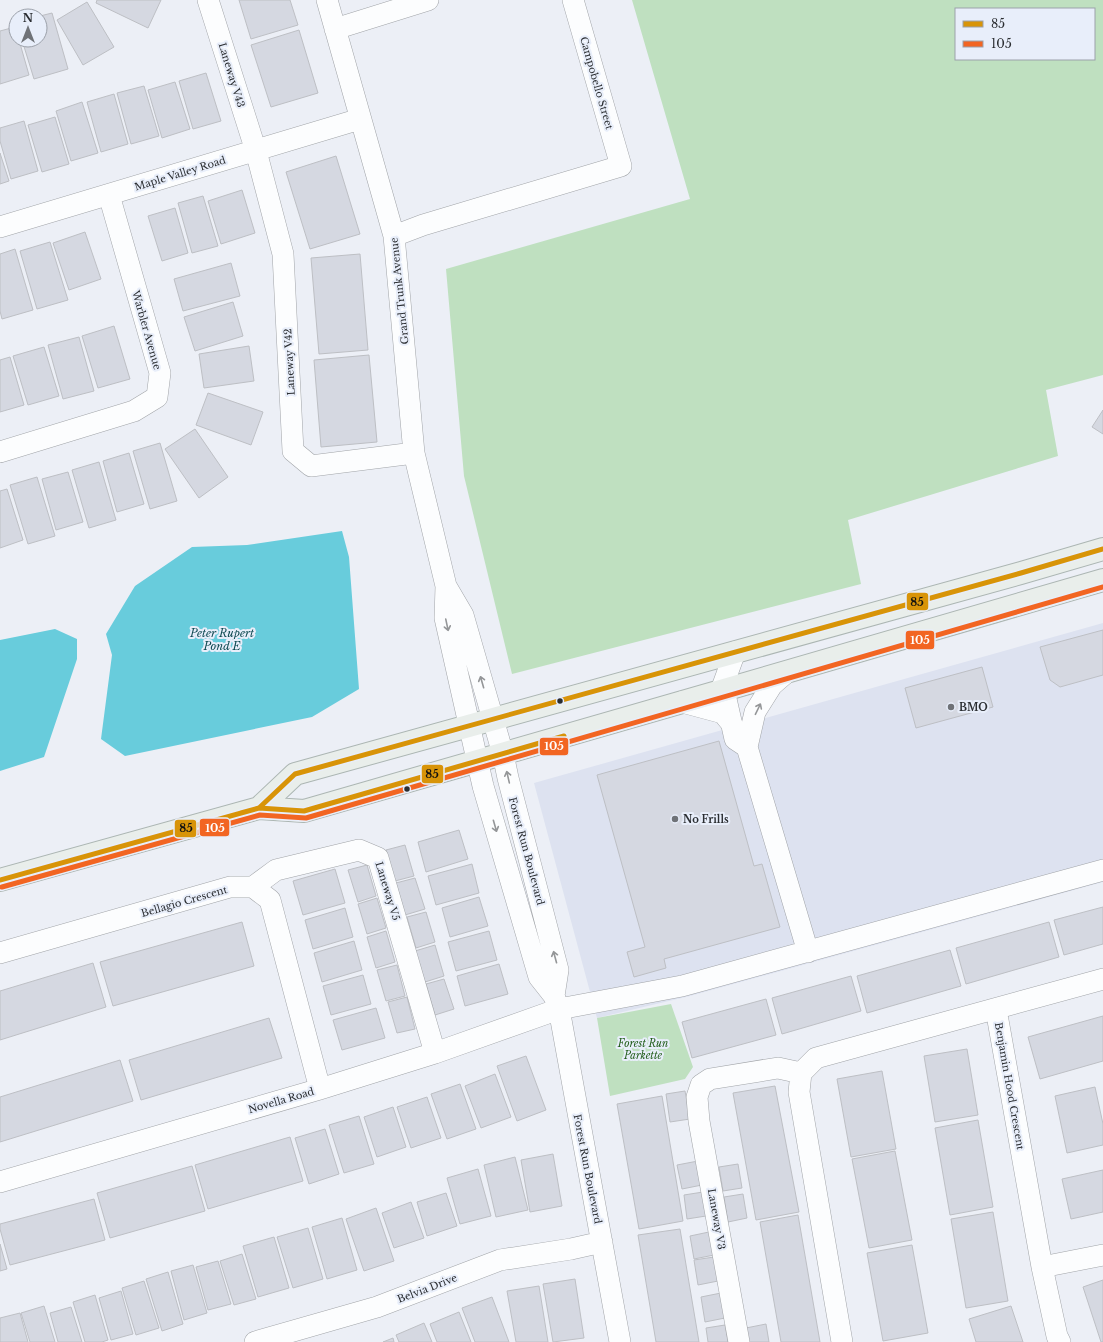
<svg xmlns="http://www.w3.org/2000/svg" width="1103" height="1342" font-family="'Libre Baskerville',serif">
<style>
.built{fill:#dde2f0}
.green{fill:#bfe0c0;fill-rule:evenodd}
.water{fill:#68ccdc}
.building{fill:#d5d8e1;stroke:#bdbfc4}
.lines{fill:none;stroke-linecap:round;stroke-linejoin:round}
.minor-casing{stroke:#a1a4a8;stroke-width:22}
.major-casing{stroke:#acb6b3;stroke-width:24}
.minor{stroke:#fcfdfe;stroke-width:21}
.major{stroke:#e9eeeb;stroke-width:22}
.bus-1-casing{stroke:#e8eefa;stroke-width:8}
.bus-2-casing{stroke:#e8eefa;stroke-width:8}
.bus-1{stroke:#d89408;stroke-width:5}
.bus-2{stroke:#f26522;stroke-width:5}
.oneway{stroke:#949698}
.bus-dot{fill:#2b2e32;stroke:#e8eefa;stroke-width:1.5}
.poi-dot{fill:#6f7277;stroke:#e8eefa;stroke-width:1.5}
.labels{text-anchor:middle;stroke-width:4;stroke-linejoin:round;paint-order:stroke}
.street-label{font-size:10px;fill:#2b2e32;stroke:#e8eefa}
.poi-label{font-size:10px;font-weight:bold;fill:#2b2e32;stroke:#e8eefa;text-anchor:start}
.park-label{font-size:10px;font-style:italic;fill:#215d1a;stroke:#e8eefa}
.water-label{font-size:11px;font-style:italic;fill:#0f4a52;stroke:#e8eefa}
.line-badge{stroke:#e8eefa;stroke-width:1.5}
.badge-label{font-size:11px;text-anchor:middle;font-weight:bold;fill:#fff}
.pale-badge-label{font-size:11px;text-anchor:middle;font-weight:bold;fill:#111}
</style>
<rect width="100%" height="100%" fill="#eceff6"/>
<!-- built -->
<path class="built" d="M1103,623V882L690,996L597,1018L534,783Z"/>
<!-- green -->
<path class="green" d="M632,0H1103V375L1046,390L1058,456L848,520L861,584L512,674L464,476L446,269L690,199ZM956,9H1094V59H956Z
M671,1004L693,1067L685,1079L610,1096L597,1018Z"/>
<!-- water -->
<path class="water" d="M342,531L349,557L359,689L312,717L125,756L101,739L112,655L106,634L135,586L192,547L247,545Z
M55,629L77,639V659L44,757L0,771V640Z"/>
<!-- building -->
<path class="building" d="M97,0H161L148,28L96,3Z
M239,0H290L298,25L251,39Z
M87,2L114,47L83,65L57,20Z
M52,13L68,69L34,79L22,40H40V16Z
M15,27L16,40H19L29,75L0,84V31Z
M299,30L318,93L271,107L251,45Z
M206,73L221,121L193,129L179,81Z
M175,82L190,129L162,138L148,90Z
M144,86L159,136L131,144L117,93Z
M114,94L128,144L101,152L87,102Z
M82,102L98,153L71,161L56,111Z
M55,117L69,164L42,172L28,125Z
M24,121L38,171L11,179L0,141V128Z
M0,153L9,181L0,184Z
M336,156L360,234L310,249L286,172Z
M242,190L255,233L221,244L208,201Z
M203,196L218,246L192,253L178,203Z
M175,208L188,253L162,261L148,216Z
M85,232L101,279L69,290L53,243Z
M50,242L68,300L37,309L20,251Z
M15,249L33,310L2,319L0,311V254Z
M360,254L368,350L319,354L311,258Z
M231,263L240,296L183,311L174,279Z
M233,302L243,336L195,351L184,317Z
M114,326L130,379L98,388L82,336Z
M79,337L94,391L63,399L48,345Z
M249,346L254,381L204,388L199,354Z
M44,347L59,396L28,405L13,356Z
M369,355L377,442L321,447L314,360Z
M10,357L24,405L0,412V360Z
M208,393L263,412L251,445L196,425Z
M1103,410V434L1092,427Z
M195,429L228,477L199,498L165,449Z
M160,443L177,501L150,509L133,451Z
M129,453L144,504L117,512L103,461Z
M99,462L116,520L89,528L72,470Z
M68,472L83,522L56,530L42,479Z
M37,477L55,536L28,544L10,485Z
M7,489L23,540L0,548V491Z
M1103,630V675L1060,687L1050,680L1040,647Z
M982,667L993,707L916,728L905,688Z
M719,741L754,866L762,864L780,927L664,959L666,968L634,977L627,952L645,947L597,775Z
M459,830L468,859L426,872L418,842Z
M405,845L414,876L395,881L386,850Z
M472,864L479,893L436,905L428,876Z
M367,865L376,896L358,902L348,870Z
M335,869L345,903L303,915L293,881Z
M415,878L425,909L405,915L396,883Z
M479,897L488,926L450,937L442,908Z
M377,898L386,928L367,934L358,904Z
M1103,907V944L1064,955L1054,920Z
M345,908L353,937L313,949L305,920Z
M426,912L435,942L416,948L407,917Z
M242,922L254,966L113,1006L100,962Z
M1049,922L1059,957L966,984L956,948Z
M386,931L395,962L376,968L367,937Z
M489,931L497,960L456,971L448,942Z
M354,941L362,970L322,982L314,953Z
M435,945L444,976L425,982L415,951Z
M950,950L961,986L867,1013L857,976Z
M93,963L106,1007L0,1040V991Z
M499,964L508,994L465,1006L457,976Z
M397,965L405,996L386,1001L377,970Z
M363,975L371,1004L331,1015L323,986Z
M851,976L861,1011L782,1034L772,998Z
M444,979L454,1009L435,1015L426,984Z
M407,997L415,1029L397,1033L388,1002Z
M766,999L776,1035L692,1058L682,1022Z
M376,1008L385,1038L342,1050L333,1020Z
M1103,1016V1061L1040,1079L1028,1037Z
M269,1018L282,1058L141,1100L129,1060Z
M967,1049L978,1115L935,1122L924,1056Z
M526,1056L546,1110L517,1121L497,1066Z
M120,1060L133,1101L0,1142V1097Z
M882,1071L896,1149L851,1157L837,1079Z
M495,1074L511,1117L481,1128L465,1086Z
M460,1084L476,1129L447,1139L431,1094Z
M775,1086L799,1212L756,1220L733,1093Z
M1095,1087L1103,1124V1145L1067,1153L1055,1096Z
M685,1091L690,1119L670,1122L666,1094Z
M662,1096L683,1221L639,1229L617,1104Z
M427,1097L441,1138L411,1148L397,1107Z
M393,1107L406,1147L377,1157L364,1117Z
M359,1116L374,1164L344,1173L329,1125Z
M978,1120L993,1207L950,1215L935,1128Z
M325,1129L339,1174L309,1184L295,1138Z
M290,1137L303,1181L208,1209L195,1165Z
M895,1151L912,1240L869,1248L852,1159Z
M553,1154L562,1206L530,1212L521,1160Z
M515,1157L528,1210L496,1217L484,1165Z
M698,1161L702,1185L682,1189L677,1165Z
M738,1164L742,1188L723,1191L719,1167Z
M192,1166L205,1211L110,1238L97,1193Z
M478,1169L491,1216L460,1224L447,1178Z
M1103,1170V1212L1071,1219L1062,1179Z
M703,1192L706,1216L687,1219L684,1195Z
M446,1193L457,1226L427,1236L417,1202Z
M743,1194L747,1218L728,1222L724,1197Z
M94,1199L105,1240L10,1265L0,1229V1224Z
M411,1202L424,1238L394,1248L382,1213Z
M376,1208L394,1261L364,1271L346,1219Z
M993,1212L1008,1301L966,1308L951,1219Z
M798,1215L820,1342H781L760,1222Z
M342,1218L357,1270L327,1279L312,1227Z
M308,1228L323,1279L293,1288L277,1237Z
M680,1229L699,1342H656L638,1235Z
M709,1232L714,1255L694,1259L690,1236Z
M274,1237L289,1288L258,1297L243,1246Z
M0,1244L7,1269L0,1271Z
M912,1245L928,1333L883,1341L867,1253Z
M242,1254L256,1299L234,1305L220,1261Z
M714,1257L718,1281L698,1285L694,1260Z
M218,1261L231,1304L208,1310L196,1267Z
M193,1265L207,1313L184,1320L171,1271Z
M168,1272L183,1324L162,1331L146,1279Z
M575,1279L584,1338L553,1342L543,1284Z
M1103,1280V1342H1101L1083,1287Z
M144,1281L159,1328L136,1335L122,1288Z
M539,1286L548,1342H516L507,1291Z
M121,1291L133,1334L111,1340L99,1298Z
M721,1293L725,1318L705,1322L701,1297Z
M95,1295L108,1340L102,1342H85L73,1302Z
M492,1297L509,1342H475L462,1308Z
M44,1306L55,1342H30L21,1313Z
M1011,1306L1023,1342H976L969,1319Z
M71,1307L82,1342H58L50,1313Z
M459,1312L471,1342H437L430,1324Z
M20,1313L28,1342H0V1318Z
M424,1323L432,1342H399L396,1335Z
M766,1324L769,1342H749L746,1328Z
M725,1325L728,1342H708L706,1328Z
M393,1338L394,1342H383Z"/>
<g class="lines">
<!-- minor casing -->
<g class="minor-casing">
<path id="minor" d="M208,0L256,151L283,254L293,451L311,466L414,453
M327,0L394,236L414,453L446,586L445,618L483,786L539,977L554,996L559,1009L620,1342
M335,29L428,0
M0,227L360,119
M394,236L423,225L621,166L573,0
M0,452L134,411L157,397L160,373L109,195
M446,586L463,615L503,754L508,778L558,970L554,996
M735,652L723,685L724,690L735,739L747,747
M787,672L772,685L755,712L747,747L808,952
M682,702L723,713L732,724
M253,887L276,870L359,850L378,858L435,1053
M0,953L230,887H253L270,900L320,1089
M996,1009L1042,1267L1057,1336L1060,1342
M0,1182L320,1089L435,1053L559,1009L682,986L1103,870
M1042,1267L1103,1255
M255,1342L377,1307L500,1260L571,1249L602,1242
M739,1342L699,1121L697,1097L701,1085L710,1079L778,1068L801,1073
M842,1342L799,1092L801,1073L816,1058L1103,979"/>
</g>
<!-- major casing -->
<g class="major-casing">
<path id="major" d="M259,808L295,774L1021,573L1103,549
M0,880L259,808L304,811L724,690L1103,580"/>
</g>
<!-- minor -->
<use href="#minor" class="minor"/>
<!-- major -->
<use href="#major" class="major"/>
<!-- bus-1 casing -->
<g class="bus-1-casing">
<path id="bus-1" d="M241,813L259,808L304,811L564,736
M0,880L259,808L295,774L1021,573L1103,549"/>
</g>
<!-- bus-2 casing -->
<g class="bus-2-casing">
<path id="bus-2" d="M2,887L260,815L306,818L1103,587"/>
</g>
<!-- bus-1 -->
<use href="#bus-1" class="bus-1"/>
<!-- bus-2 -->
<use href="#bus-2" class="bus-2"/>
</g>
<!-- one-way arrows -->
<defs><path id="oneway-shaft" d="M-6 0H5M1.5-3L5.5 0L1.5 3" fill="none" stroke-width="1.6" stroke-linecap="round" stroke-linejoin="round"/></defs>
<g class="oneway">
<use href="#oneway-shaft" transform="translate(447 625) rotate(78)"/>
<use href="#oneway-shaft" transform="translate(482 682) rotate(-106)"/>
<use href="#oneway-shaft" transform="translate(758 709) rotate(-64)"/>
<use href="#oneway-shaft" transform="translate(508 777) rotate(-103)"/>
<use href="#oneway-shaft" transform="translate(495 826) rotate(74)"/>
<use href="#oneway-shaft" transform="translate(555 957) rotate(-105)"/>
</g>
<!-- markers -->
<g class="bus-dot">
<circle cx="560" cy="701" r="3.5"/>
<circle cx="407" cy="789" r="3.5"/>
</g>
<g class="poi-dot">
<circle cx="951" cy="707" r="4"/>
<circle cx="675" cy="819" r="4"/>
</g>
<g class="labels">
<!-- street labels -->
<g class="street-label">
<text transform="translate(232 75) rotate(73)" y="4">Laneway V43</text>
<text transform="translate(597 83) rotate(74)" y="4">Campobello Street</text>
<text transform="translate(180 173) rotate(-17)" y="4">Maple Valley Road</text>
<text transform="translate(399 291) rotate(-96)" y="4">Grand Trunk Avenue</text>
<text transform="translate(147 330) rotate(74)" y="4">Warbler Avenue</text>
<text transform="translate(289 362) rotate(-93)" y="4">Laneway V42</text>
<text transform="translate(527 851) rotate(75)" y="4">Forest Run Boulevard</text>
<text transform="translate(388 891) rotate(73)" y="4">Laneway V5</text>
<text transform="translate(184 901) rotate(-16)" y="4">Bellagio Crescent</text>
<text transform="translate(1010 1086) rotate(80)" y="4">Benjamin Hood Crescent</text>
<text transform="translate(281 1100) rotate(-16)" y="4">Novella Road</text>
<text transform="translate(588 1169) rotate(79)" y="4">Forest Run Boulevard</text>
<text transform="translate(717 1219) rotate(80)" y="4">Laneway V3</text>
<text transform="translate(427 1288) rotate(-21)" y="4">Belvia Drive</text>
</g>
<!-- poi labels -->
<g class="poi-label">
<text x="959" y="711">BMO</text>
<text x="683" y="823">No Frills</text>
</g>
<!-- park labels -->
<g class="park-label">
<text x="643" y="1047">Forest Run<tspan x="643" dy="12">Parkette</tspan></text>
</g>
<!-- water labels -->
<g class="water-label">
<text x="222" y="637">Peter Rupert<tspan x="222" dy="13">Pond E</tspan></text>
</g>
</g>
<g class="line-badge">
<rect x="906" y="592" width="23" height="19" rx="4" fill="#d89408"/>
<rect x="905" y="630" width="30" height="20" rx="4" fill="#f26522"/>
<rect x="539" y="737" width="30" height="19" rx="4" fill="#f26522"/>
<rect x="421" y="764" width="23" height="20" rx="4" fill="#d89408"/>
<rect x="199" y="818" width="31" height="19" rx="4" fill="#f26522"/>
<rect x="174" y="819" width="23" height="19" rx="4" fill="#d89408"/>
</g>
<g class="badge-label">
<text x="920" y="644">105</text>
<text x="554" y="750">105</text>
<text x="215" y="832">105</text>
</g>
<g class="pale-badge-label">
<text x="917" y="606">85</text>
<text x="432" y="778">85</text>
<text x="186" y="832">85</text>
</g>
<!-- legend -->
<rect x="955" y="8" width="140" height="52" fill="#e8eefa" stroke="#9ca1aa"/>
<rect x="963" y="21" width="20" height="6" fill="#d89408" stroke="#9ca1aa"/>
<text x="991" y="28" font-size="12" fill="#2b2e32">85</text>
<rect x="963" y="41" width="20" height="6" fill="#f26522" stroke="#9ca1aa"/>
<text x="991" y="48" font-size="12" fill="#2b2e32">105</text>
<!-- north arrow -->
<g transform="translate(28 28)"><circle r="19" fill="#e8eefa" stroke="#9ca1aa"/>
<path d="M0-3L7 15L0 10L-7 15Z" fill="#6f7277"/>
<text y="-6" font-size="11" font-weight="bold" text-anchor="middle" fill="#2b2e32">N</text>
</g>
</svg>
